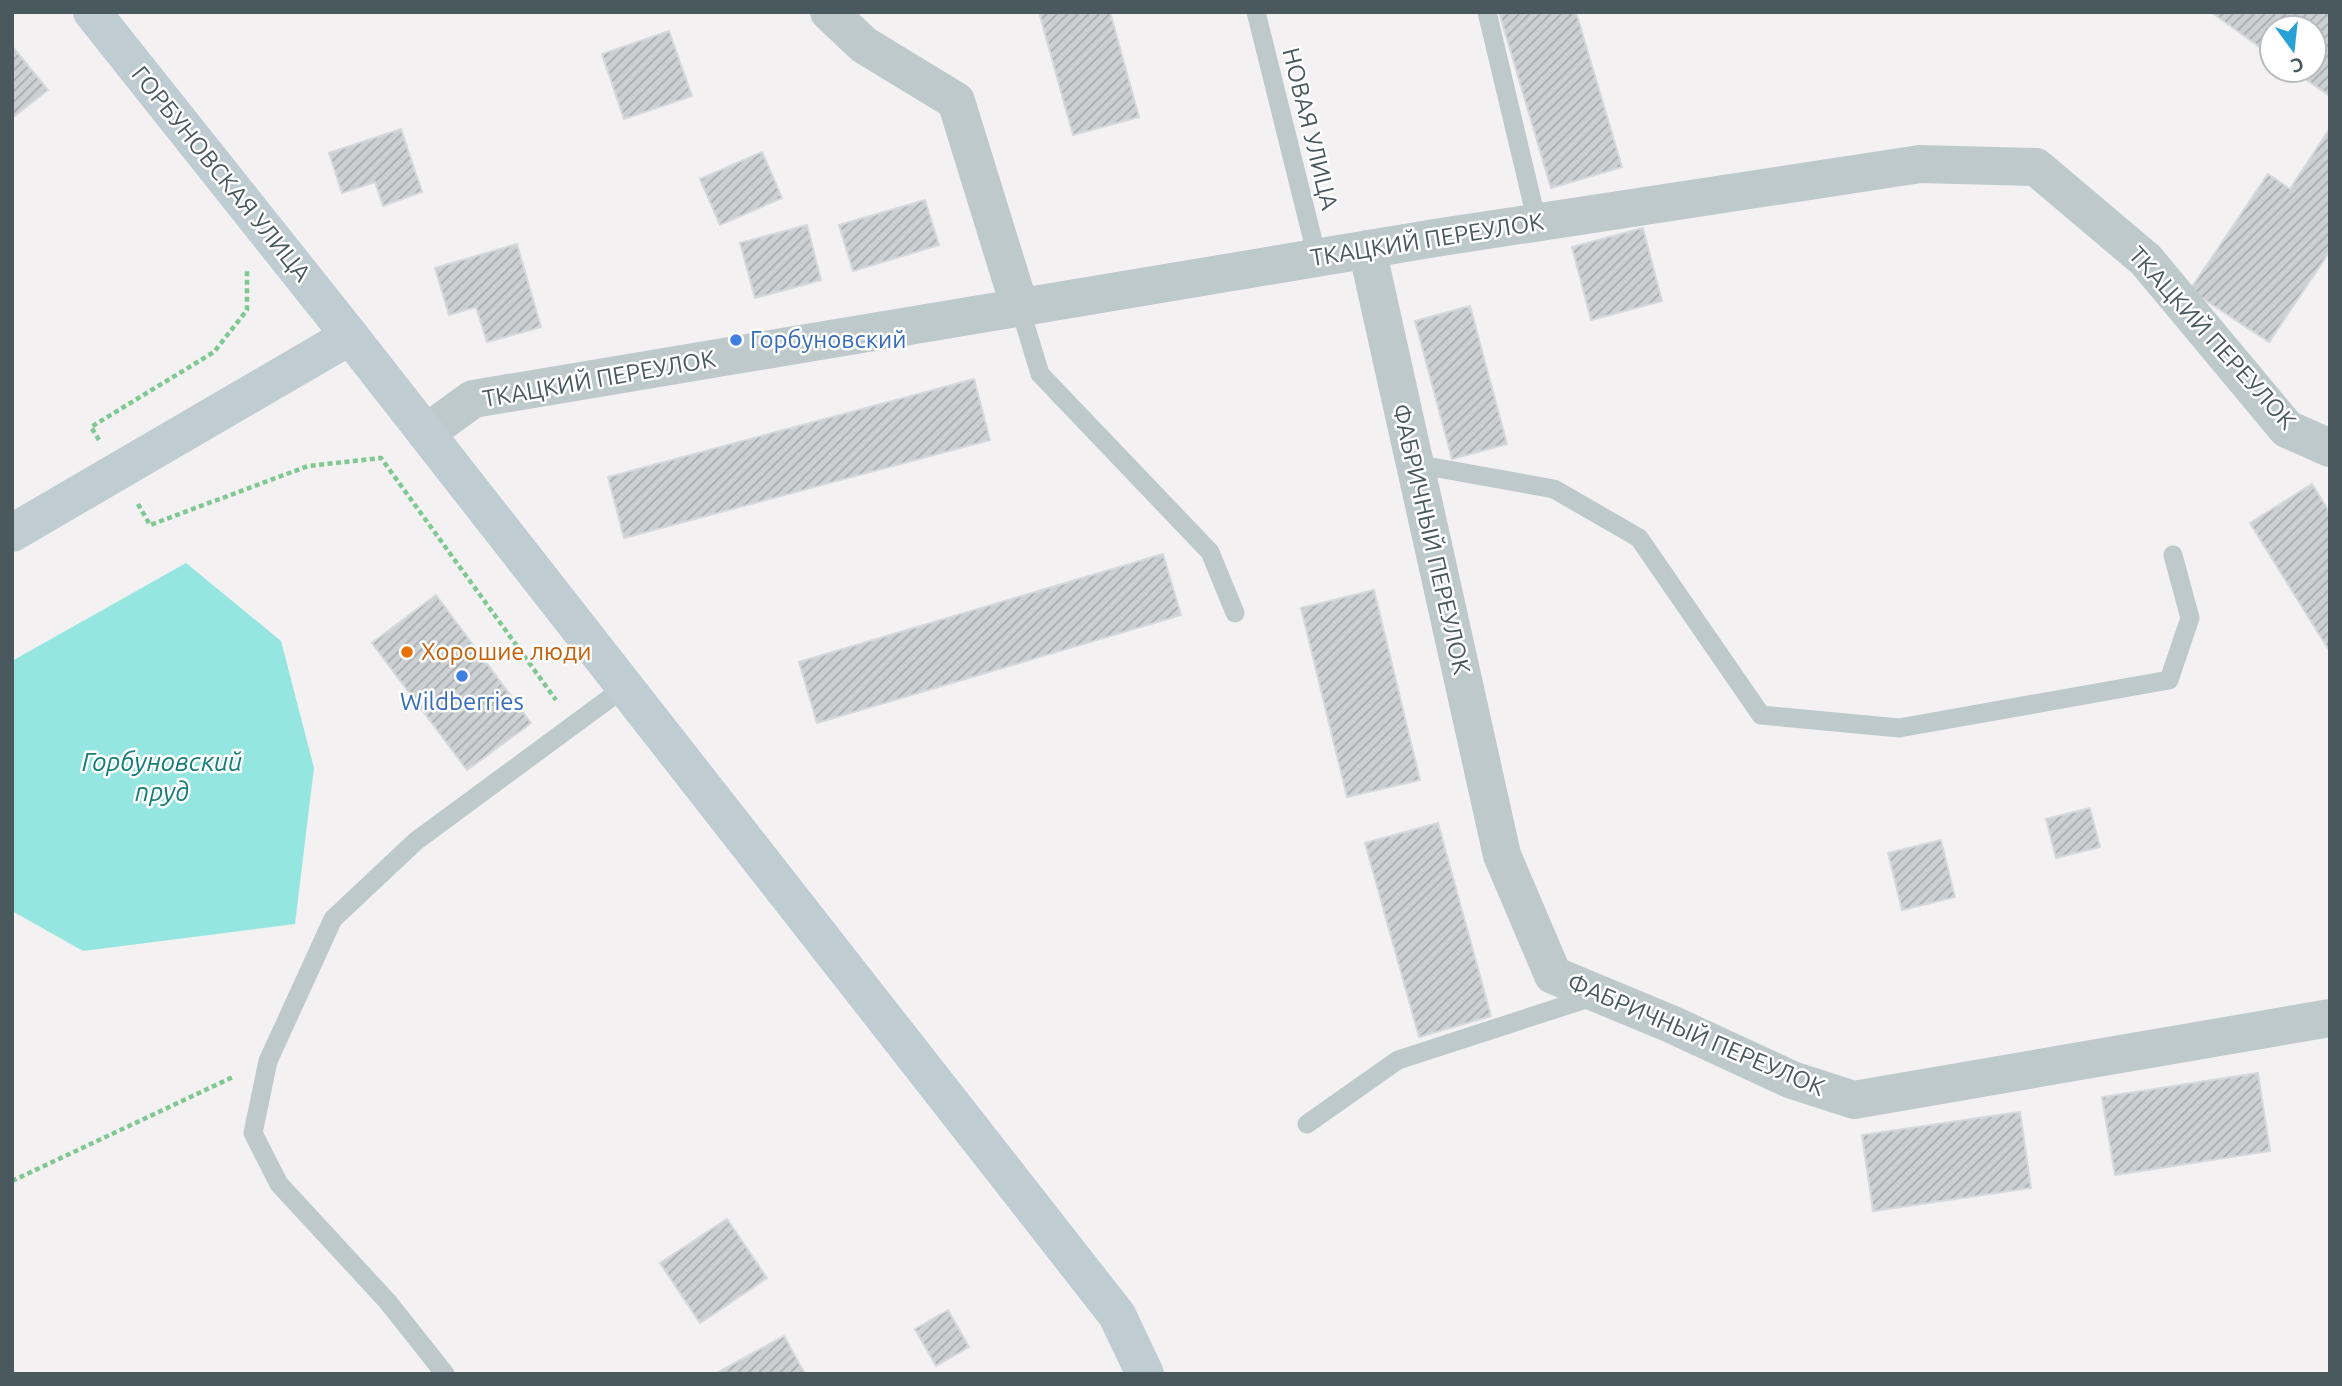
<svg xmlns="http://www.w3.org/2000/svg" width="2342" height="1386" font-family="Ubuntu,sans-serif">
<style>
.water{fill:#95e6e1}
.building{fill:url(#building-hatch);stroke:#d6d9dc;stroke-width:2}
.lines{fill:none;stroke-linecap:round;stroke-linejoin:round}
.path{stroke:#7fc891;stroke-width:4.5;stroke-dasharray:5 3.5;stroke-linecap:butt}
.service{stroke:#bec9cc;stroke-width:19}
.minor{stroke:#bec9cc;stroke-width:38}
.secondary{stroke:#bfccd1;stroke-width:38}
.shop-dot{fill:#3f7fe0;stroke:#fff;stroke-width:2.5}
.food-dot{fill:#e8710a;stroke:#fff;stroke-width:2.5}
.labels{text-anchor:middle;stroke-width:5;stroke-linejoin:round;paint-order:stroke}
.street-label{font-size:24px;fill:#4a595d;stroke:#fff}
.shop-label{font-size:24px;fill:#366cbe;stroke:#fff;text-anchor:start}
.food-label{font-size:24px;fill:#c56008;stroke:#fff;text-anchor:start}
.water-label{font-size:26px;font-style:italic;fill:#167e78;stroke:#fff}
</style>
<defs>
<pattern id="building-hatch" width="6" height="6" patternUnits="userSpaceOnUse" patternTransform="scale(1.75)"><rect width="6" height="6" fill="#ccd0d2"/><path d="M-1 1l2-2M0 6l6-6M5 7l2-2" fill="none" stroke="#a8acae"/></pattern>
</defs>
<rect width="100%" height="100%" fill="#f3f1f2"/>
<!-- water -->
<path class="water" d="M186,563L281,641L314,768L295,924L83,951L12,911V661Z"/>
<!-- building -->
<path class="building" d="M1039,12H1110L1139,117L1073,135Z
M1499,12H1576L1622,167L1551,188Z
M2211,12H2330V96L2292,70H2314V28H2272V56Z
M669,31L692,96L624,119L602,54Z
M12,46L48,90L12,118Z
M2330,128V251L2269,342L2190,290L2268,174L2290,189Z
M401,129L422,192L383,206L375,182L342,193L329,153Z
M762,152L782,198L720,225L700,179Z
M925,200L939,245L853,271L839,225Z
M807,225L821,280L755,298L740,243Z
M1643,228L1662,301L1591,320L1572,247Z
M517,244L541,327L487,342L476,307L449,315L435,268Z
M1470,306L1507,444L1452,459L1415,321Z
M974,379L990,440L624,538L608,477Z
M2312,484L2330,513V652L2250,523Z
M1163,554L1181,615L817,723L799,662Z
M1374,590L1420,780L1347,797L1301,608Z
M436,595L531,723L467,770L372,643Z
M2090,808L2100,847L2056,858L2046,819Z
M1438,823L1491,1016L1419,1037L1365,843Z
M1941,840L1955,897L1902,910L1888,853Z
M2258,1073L2270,1151L2115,1175L2102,1097Z
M2020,1112L2031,1188L1873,1211L1862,1135Z
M727,1219L767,1278L700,1323L660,1263Z
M948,1310L969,1347L936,1366L915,1329Z
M784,1336L805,1374H715Z"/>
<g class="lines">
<!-- path -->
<path class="path" d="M99,440L91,427L214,352L247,310V269
M138,504L150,525L308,466L381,458L556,700
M12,1181L233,1077"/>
<!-- service -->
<path class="service" d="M1256,12L1317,257
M1487,12L1537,222
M1020,308L1040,374L1210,552L1235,613
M1415,464L1554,489L1639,538L1761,715L1899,728L2169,680L2190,618L2173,555
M1307,1124L1398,1060L1595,996
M445,1374L388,1302L279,1184L253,1133L268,1061L333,919L416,841L625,687"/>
<!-- minor -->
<path class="minor" d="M829,12L864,45L956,101L1020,308
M1367,249L1502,855L1553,975L1671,1024L1792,1080L1854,1100L2330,1018
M426,433L473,399L1435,238L1920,164L2036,167L2146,260L2287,429L2330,448"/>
<!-- secondary -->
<path class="secondary" d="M92,12L350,336L1117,1315L1145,1374
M12,533L350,336"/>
</g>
<!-- markers -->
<g class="shop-dot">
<circle cx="736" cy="340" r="7"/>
<circle cx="462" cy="676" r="7"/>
</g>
<circle class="food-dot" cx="407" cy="652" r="7"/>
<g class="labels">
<!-- street labels -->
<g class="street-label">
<text transform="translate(1310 129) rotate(76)" y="8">НОВАЯ УЛИЦА</text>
<text transform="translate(221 174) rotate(51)" y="8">ГОРБУНОВСКАЯ УЛИЦА</text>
<text transform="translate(1427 240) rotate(-9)" y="8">ТКАЦКИЙ ПЕРЕУЛОК</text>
<text transform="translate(2212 338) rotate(48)" y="8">ТКАЦКИЙ ПЕРЕУЛОК</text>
<text transform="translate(599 379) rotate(-10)" y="8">ТКАЦКИЙ ПЕРЕУЛОК</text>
<text transform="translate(1431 539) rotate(77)" y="8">ФАБРИЧНЫЙ ПЕРЕУЛОК</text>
<text transform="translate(1696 1035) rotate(23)" y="8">ФАБРИЧНЫЙ ПЕРЕУЛОК</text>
</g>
<!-- shop labels -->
<g class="shop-label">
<text x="750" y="348">Горбуновский</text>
<text x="462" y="710" text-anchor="middle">Wildberries</text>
</g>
<!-- food labels -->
<g class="food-label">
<text x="421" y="660">Хорошие люди</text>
</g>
<!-- water labels -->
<g class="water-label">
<text x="162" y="771">Горбуновский<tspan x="162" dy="30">пруд</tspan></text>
</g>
</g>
<!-- border -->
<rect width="2342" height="1386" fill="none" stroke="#4a595d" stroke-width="28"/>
<!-- north arrow -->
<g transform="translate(2293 49) rotate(165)"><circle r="33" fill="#ffffff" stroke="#b7bdbe" stroke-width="2"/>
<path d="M0-5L12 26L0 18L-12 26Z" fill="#28a1d6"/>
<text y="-10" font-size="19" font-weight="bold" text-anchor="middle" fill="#4a595d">С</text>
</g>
</svg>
